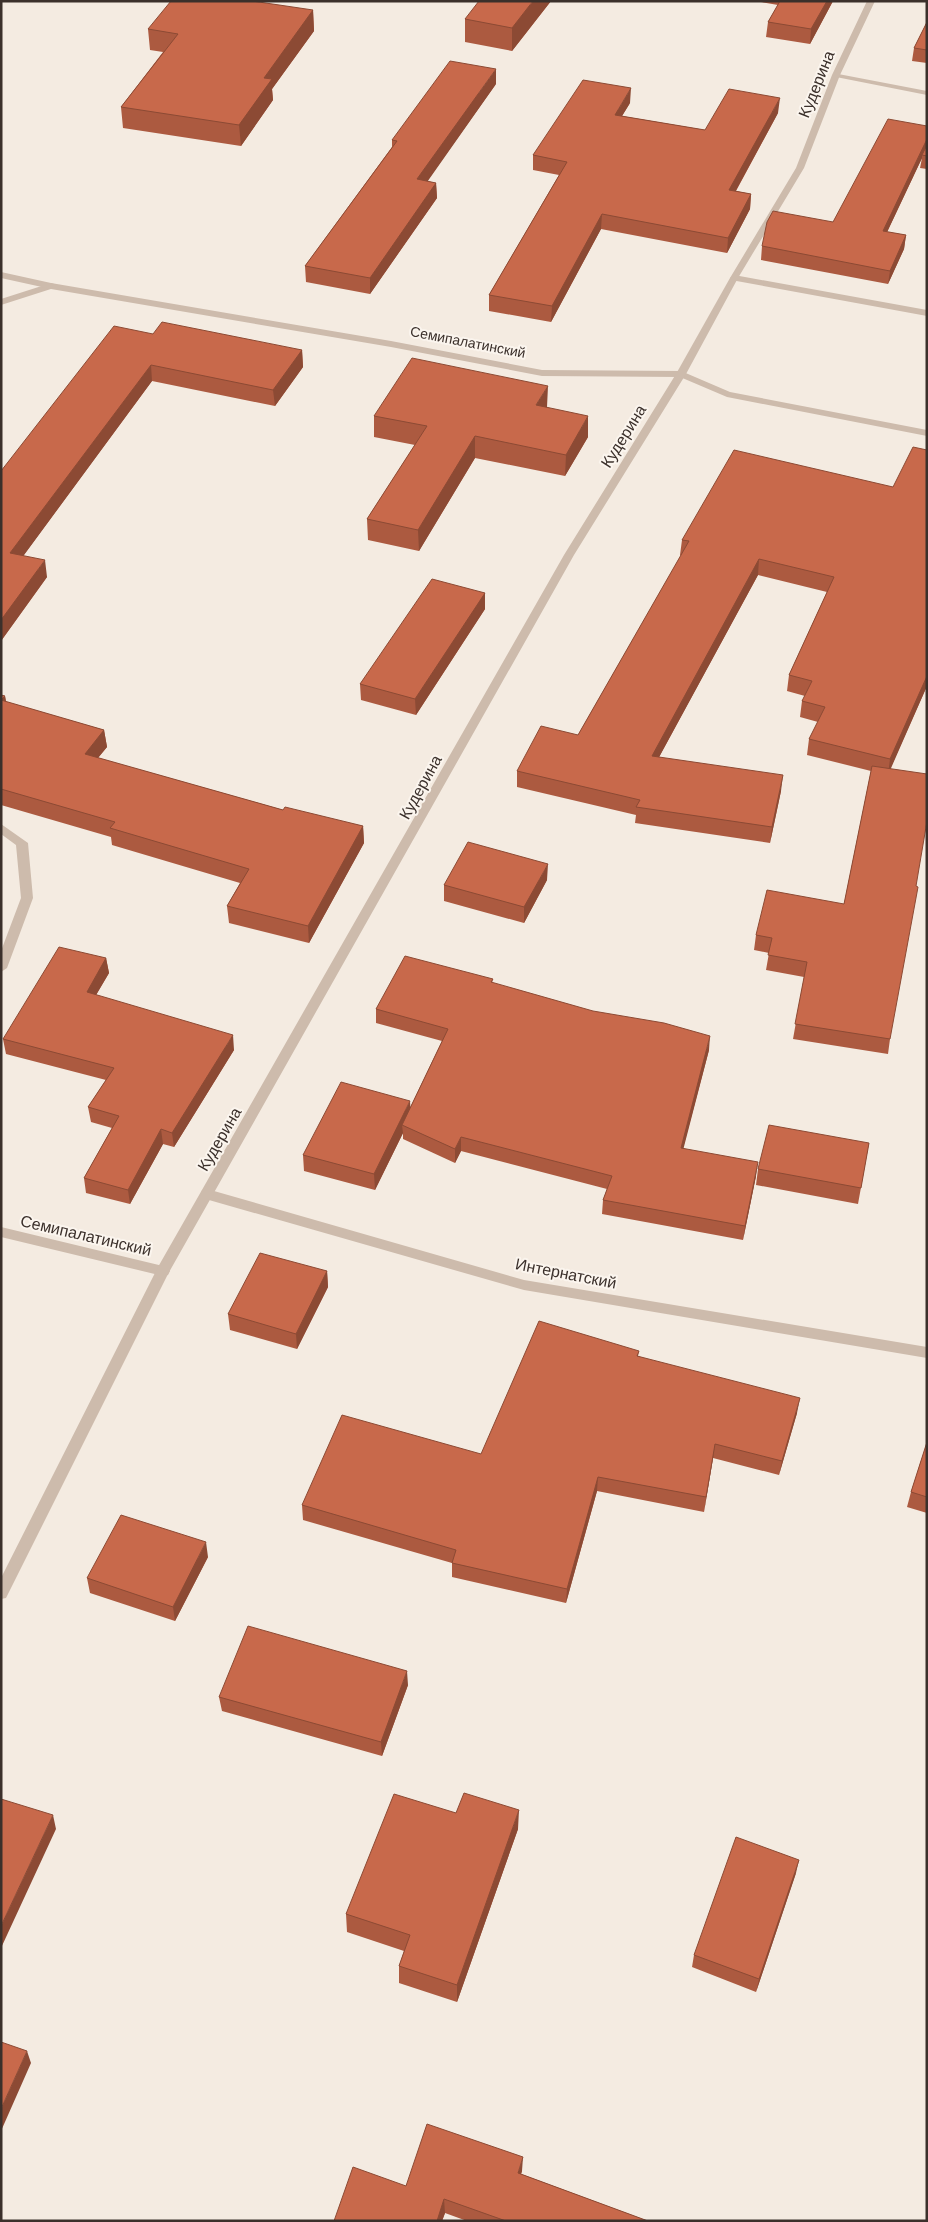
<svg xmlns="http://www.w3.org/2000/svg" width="928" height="2222" font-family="Barlow,sans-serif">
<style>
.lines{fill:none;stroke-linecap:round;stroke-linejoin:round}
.service{fill:#cdbbac;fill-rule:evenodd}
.minor{fill:#cdbbac;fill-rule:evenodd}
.tertiary{fill:#cdbbac;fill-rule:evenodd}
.wall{fill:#ac5a40}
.shaded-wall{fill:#8c4a34}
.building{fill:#c8694b;stroke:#8c4a34}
.labels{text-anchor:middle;stroke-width:4;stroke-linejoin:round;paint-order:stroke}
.far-street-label{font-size:14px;fill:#3b302b;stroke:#fbf5ee}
.street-label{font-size:16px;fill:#3b302b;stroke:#fbf5ee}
</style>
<rect width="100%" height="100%" fill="#f4ebe1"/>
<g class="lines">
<!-- service -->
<path class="service" d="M833,73L927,91V95L836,77H833Z
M734,275L927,310V316L731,280L730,278Z
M51,283L54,284V288L1,305V299Z
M1,824L28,843L33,898L7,968L1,972V951L21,898L16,845L1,834Z
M1,1227L163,1266L168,1267L170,1271L168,1275L163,1276L1,1237Z"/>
<!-- minor -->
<path class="minor" d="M1,272L51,283L391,341L542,370L681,371L730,392L927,430V436L727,397L680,377L542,376L391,347L51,289L1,278Z
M207,1189L524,1280L927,1347V1358L524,1290L202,1198L201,1194L202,1190Z"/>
<!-- tertiary -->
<path class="tertiary" d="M867,1H875L840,75L804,168L738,278L686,374L574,555L168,1274L6,1598L1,1599V1578L158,1267L564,555L676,374L730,278L796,168L832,75Z"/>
</g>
<!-- wall -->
<path class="wall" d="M551,1L512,51L465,42V19Z
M755,1H833L810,44L766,37L768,22L778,5Z
M313,10L314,31L272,89L273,100L241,146L123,128L121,107L163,52L150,50L148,29Z
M927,22V63L912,61L914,48Z
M496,84L427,181L436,183L437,198L370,294L306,282L305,266L392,147V140Z
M630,103L622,116L705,130L778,113L736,191L751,194L750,209L727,253L601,229L551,322L489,311V295L559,175L533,170V155Z
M927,126V169L920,168L922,158L887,232L906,235L904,249L888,284L761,260L762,246L833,222Z
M153,334L302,350L303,367L275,406L152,381L23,556L47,577L1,641V471Z
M547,407V408L588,437L565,476L475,458L419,551L368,540L367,519L415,445L374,437V416Z
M927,450V686L890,769V1039L888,1054L793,1039L804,977L766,970L769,953L754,950L756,935L844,904L871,771L807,755L809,739L818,722L800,717L802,701L805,696L787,691L789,675L827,592L758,575L659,757L781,791L770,843L635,823L636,815L517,787V771L578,735L681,556L680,555L682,540L893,487Z
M485,593V609L416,715L361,700L360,684Z
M1,695L5,696L6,702L104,730L107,747L98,758L283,810L363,826L364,843L309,943L229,923L227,906L240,883L112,845L111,837L1,805Z
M547,880L524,923L444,901V885Z
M106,958L109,973L96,995L234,1050L174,1147L163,1144L130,1204L86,1193L84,1178L112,1128L91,1122L88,1107L106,1080L6,1054L3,1039Z
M493,979L492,983L709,1050L683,1148L756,1176L743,1240L602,1214L603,1200L607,1189L461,1151L455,1163L403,1139V1133L375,1190L304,1171L303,1155L410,1108L442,1041L376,1023V1009Z
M869,1143L858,1204L756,1185L758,1169Z
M327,1271L328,1287L297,1349L230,1330L228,1314Z
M639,1351L638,1356L797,1413L779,1475L713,1458L704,1512L597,1491L566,1603L452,1577V1563L303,1520L302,1505L481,1454Z
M927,1442V1513L907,1507L911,1492Z
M208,1557L175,1621L90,1593L87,1578Z
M408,1685L382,1756L222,1711L219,1697Z
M456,1813L518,1829L457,2002L399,1983V1966L404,1951L347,1932L346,1914Z
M796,1873L756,1992L692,1967L694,1955Z
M522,2171L521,2174L648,2221H467L445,2213L442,2221H334L406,2186Z"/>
<!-- shaded-wall -->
<path class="shaded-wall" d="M533,1H551L512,51V28Z
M827,1H833L810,44L811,29Z
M313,10L314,31L272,89L273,100L241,146L239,125L264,78Z
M496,69V84L418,195L417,179Z
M631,88L630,103L614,129L615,115Z
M780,98L778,113L728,205L729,190Z
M927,139V148L922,155V158L881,245L883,231Z
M436,183L437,198L370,294V278Z
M751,194L750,209L727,253L728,238Z
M602,214L601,229L551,322L552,306Z
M906,235L904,249L888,284L890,271Z
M302,350L303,367L275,406L273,390Z
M151,365L152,381L13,570L10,553Z
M548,386L547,407L536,426V405Z
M588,416V437L565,476L566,455Z
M475,436V458L419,551L418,530Z
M759,559L758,575L651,772L652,756Z
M45,560L47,577L1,641V620Z
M485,593V609L416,715L415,699Z
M927,676V686L888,775L890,759Z
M5,696L8,713L1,700Z
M104,730L107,747L87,771L85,754Z
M783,775L781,791L770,843L772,827Z
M363,826L364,843L309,943L308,926Z
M548,864L547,880L524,923V907Z
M106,958L109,973L89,1007L87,992Z
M233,1035L234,1050L174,1147L172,1133Z
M710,1036L709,1050L680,1162L681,1148Z
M410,1101L411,1117L402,1125L403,1133L375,1190L374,1174Z
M161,1129L163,1144L130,1204L128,1190Z
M461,1137V1151L455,1163V1149Z
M758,1162L756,1176L743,1240L745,1226Z
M327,1271L328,1287L297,1349L296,1334Z
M800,1398L797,1413L779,1475L782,1461Z
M715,1444L713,1458L704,1512L706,1497Z
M598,1477L597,1491L566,1603L567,1589Z
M206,1542L208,1557L175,1621L173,1607Z
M407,1671L408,1685L382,1756L381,1742Z
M519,1810L518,1829L457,2002V1985Z
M53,1815L56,1829L1,1948V1926Z
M799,1860L796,1873L756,1992L759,1979Z
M27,2051L31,2063L1,2131V2109Z
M523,2157L522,2171L517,2186L518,2173Z
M444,2199L445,2213L442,2221H437Z"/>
<!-- building -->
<path class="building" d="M171,1H252L313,10L264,78L272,79L239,125L121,107L178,34L148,29Z
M479,1H533L512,28L465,19Z
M780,1H827L811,29L768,22Z
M927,22V50L914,48Z
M450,61L496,69L417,179L436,183L370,278L305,266L397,141L392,140Z
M583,80L631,88L615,115L705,130L729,89L780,98L729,190L751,194L728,238L602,214L552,306L489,295L567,162L533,155Z
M888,119L927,126V139L883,231L906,235L890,271L762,246L767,222L773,211L833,222Z
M927,145V156L922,155Z
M162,322L302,350L273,390L151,365L10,553L45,560L1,620V471L114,326L153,334Z
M412,358L548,386L536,405L588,416L566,455L475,436L418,530L367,519L427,426L374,416Z
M913,447L927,450V676L890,759L809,739L825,707L802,701L812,681L789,675L834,577L759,559L652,756L783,775L772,827L636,807L640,800L517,771L541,726L578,735L689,541L682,540L734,450L893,487Z
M432,579L485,593L415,699L360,684Z
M1,695L5,696L1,700L104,730L85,754L283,810L285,807L363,826L308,926L227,906L249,869L110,828L115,822L1,789Z
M872,766L927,774V821L916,886L918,887L890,1039L795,1024L807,962L768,955L772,938L756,935L767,890L844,904Z
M468,842L548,864L524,907L444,885Z
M59,947L106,958L87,992L233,1035L172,1133L161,1129L128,1190L84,1178L119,1116L88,1107L114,1068L3,1039Z
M405,956L493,979L491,982L593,1011L664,1023L710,1036L681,1148L758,1162L745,1226L603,1200L612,1176L461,1137L455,1149L402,1125L448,1029L376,1009Z
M341,1082L410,1101L374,1174L303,1155Z
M769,1125L869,1143L861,1188L758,1169Z
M260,1253L327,1271L296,1334L228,1314Z
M539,1321L639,1351L637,1356L800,1398L782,1461L715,1444L706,1497L598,1477L567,1589L452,1563L456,1550L302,1505L342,1415L481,1454Z
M927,1442V1497L911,1492Z
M121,1515L206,1542L173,1607L87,1578Z
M248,1626L407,1671L381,1742L219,1697Z
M464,1793L519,1810L457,1985L399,1966L410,1935L346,1914L394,1794L456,1813Z
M1,1799L53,1815L1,1926Z
M736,1837L799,1860L759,1979L694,1955Z
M1,2042L27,2051L1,2109Z
M427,2124L523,2157L518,2173L648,2221H506L444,2199L437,2221H334L353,2167L406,2186Z"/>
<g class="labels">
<!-- far-street labels -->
<g class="far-street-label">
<text transform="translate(468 342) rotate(11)" y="5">Семипалатинский</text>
</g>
<!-- street labels -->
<g class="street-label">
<text transform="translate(816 84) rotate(-68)" y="6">Кудерина</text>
<text transform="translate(623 436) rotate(-58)" y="6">Кудерина</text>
<text transform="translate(420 787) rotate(-61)" y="6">Кудерина</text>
<text transform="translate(219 1139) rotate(-60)" y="6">Кудерина</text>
<text transform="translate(86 1235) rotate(13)" y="6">Семипалатинский</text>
<text transform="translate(566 1273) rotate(11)" y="6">Интернатский</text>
</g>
</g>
<!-- border -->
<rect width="928" height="2222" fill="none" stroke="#3b302b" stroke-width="5"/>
</svg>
